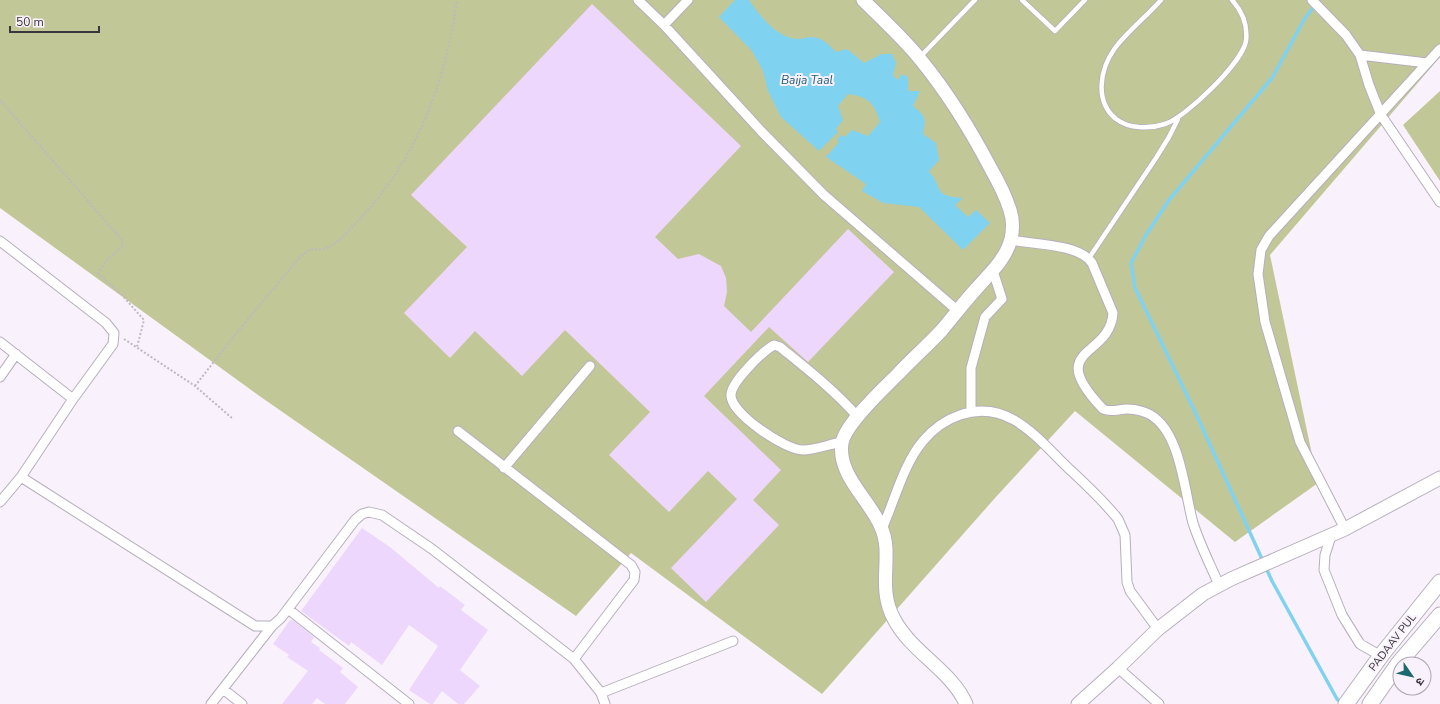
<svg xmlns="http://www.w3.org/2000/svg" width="1440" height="704" font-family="'Nunito Sans','Noto Sans Devanagari',sans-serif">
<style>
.green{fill:#c2c798}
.water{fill:#80d2f1}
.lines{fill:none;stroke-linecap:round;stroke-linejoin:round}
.stream{stroke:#80d2f1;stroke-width:3.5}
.building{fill:#edd7fc}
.lane-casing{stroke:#b6aebc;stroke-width:6}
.street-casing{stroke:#b6aebc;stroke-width:11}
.secondary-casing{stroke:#b6aebc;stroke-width:15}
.primary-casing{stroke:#b6aebc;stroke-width:17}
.path{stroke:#beb8c1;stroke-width:2;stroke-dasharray:2 2;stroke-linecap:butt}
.lane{stroke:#fff;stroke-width:4.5}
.street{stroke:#fff;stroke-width:9}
.secondary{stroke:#fff;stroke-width:13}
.primary{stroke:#fff;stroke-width:15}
.labels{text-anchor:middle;stroke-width:4;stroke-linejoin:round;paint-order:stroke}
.street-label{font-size:11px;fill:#3a363c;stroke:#f9f2fd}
.water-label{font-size:12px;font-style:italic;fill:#1e5f74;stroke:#f9f2fd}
</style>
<rect width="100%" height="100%" fill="#f9f2fd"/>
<!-- green -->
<path class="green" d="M0,0H1440V57L1270,255L1318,483L1235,542L1075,411L995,498L822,694L631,553L576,616L258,395L0,208Z
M1440,91V181L1403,125Z"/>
<!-- water -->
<path class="water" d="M735,0H749C760,16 776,37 797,39C802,39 807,37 812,37C823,38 829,45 836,52L847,49L864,63L882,54H892L896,63L893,75L898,80L902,74L908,77V91H920L913,106C926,116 926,119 923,134L936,143L939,160L929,171C944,189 932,196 963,198L955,205L968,217L976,210L990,223L963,250L919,207L883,203L862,191L866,184L826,157L839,142L837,140L841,135L845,137L852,130L868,136L880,122C874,102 868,97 848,94L838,106L843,120L836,129L838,132L819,151L781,117L768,91L763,71L752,51L719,17Z"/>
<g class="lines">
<!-- stream -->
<path class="stream" d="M1319,0L1305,18L1272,78L1169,200L1146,235L1131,263L1135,288L1196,414L1272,581L1337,699L1342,704"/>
</g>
<!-- building -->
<path class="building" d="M592,4L741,146L655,237L678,259L699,254L721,266L726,278L727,292L724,306L751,332L848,229L894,272L808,362L769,327L704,396L781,470L753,500L779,525L706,602L671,568L737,499L708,471L669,512L609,455L650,412L565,330L522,376L475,331L450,358L404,313L467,247L411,195Z
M362,528L390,547L439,588L440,586L465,605L461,610L488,630L460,670L480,686L464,704H458L442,691L433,704H430L409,690L438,646L409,625L382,665L351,642L349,646L301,611Z
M290,620L294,621L314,637L311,642L320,648L319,650L343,668L340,672L358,687L345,704H325L317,698L312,704H282L308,671L287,657L289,655L273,644Z"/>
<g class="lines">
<!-- lane casing -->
<g class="lane-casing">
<path id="lane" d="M1022,0L1055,31L1085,0
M1161,0C1147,16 1128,31 1115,48C1100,69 1094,101 1116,119C1129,129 1150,129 1165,124C1186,117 1242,63 1246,41C1248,25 1242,11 1232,0
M920,57L975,0
M1089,258L1156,158L1169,137L1178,119"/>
</g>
<!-- street casing -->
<g class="street-casing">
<path id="street" d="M638,0L664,25L761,131L824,195L958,311
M1312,0L1346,35L1360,55L1369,85L1381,115L1440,202
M664,25L688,0
M1360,55L1427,63
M1010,240C1032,244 1080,244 1092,263L1113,313C1110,359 1043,346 1103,409C1112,413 1118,409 1127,409C1136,409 1148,412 1155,418C1181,438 1185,494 1193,523C1200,545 1210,564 1219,585
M0,241L106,323L114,333L113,344L73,399
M0,342L73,399L21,477L255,626H272L281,618L355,520L362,514L369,512L382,515L432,549L574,659L601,693L605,704
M0,377L16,354
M971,411V368L985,317L1002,299L993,271
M458,431L631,565L635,572L634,580L574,659
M842,442C830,444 815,450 803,450C785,450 730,413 731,395C731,382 763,351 774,345L780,347C807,369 834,390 857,416
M504,468L590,366
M0,502L21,477
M882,529C894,502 904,463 923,441C933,429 945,420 960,415C1006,399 1035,435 1065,465C1083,482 1102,499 1118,519L1125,535L1127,582L1130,591L1158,629
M1345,529L1300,442L1265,322L1258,274L1261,250L1269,236L1440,49
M1331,536L1325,555L1324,570L1342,615L1360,644L1381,656
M288,609L409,704
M1118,668L1159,704
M223,689L242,704
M601,693L733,641
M211,704L272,626"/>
</g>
<!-- secondary casing -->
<g class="secondary-casing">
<path id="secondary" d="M863,0C882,19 903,38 920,59C947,92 970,129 990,167C998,181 1005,194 1010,210C1013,219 1013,230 1011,239C1006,259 989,274 977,288C964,302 953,317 941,331C927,346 912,359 898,374C884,388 845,424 842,443C837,475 870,500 881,527C894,556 876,586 894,619C911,652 952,671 966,704
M1078,704L1118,668L1158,629L1203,594L1231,579L1345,529L1440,478"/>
</g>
<!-- primary casing -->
<g class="primary-casing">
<path id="primary" d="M1346,704L1383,653L1440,582
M1370,704L1398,664L1440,615"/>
</g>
<!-- path -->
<path class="path" d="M0,100L121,239L123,246L105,262L98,273L121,294L144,320L137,347
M124,339L195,386L233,419
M195,386L234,336L299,258L310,249C332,253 343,236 357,222C417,159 445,85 457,0"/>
<!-- lane -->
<use href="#lane" class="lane"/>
<!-- street -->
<use href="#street" class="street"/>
<!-- secondary -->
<use href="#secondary" class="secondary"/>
<!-- primary -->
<use href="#primary" class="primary"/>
</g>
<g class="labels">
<!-- street labels -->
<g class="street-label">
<text transform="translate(1392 642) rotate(-52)" y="4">PADAAV PUL</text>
</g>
<!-- water labels -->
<g class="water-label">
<text x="807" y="84">Baija Taal</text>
</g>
</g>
<!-- north arrow -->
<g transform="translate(1412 676) rotate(124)"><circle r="19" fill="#f9f2fd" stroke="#ada7b0"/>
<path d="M0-3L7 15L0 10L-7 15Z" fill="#1d6a6e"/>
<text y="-6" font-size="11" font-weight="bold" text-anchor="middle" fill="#3a363c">उ</text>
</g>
<!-- scale -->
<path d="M10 26v6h89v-6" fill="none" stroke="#3a363c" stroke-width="2"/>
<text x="16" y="26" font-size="12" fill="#3a363c" stroke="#f9f2fd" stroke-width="3" paint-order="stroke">50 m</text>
</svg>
